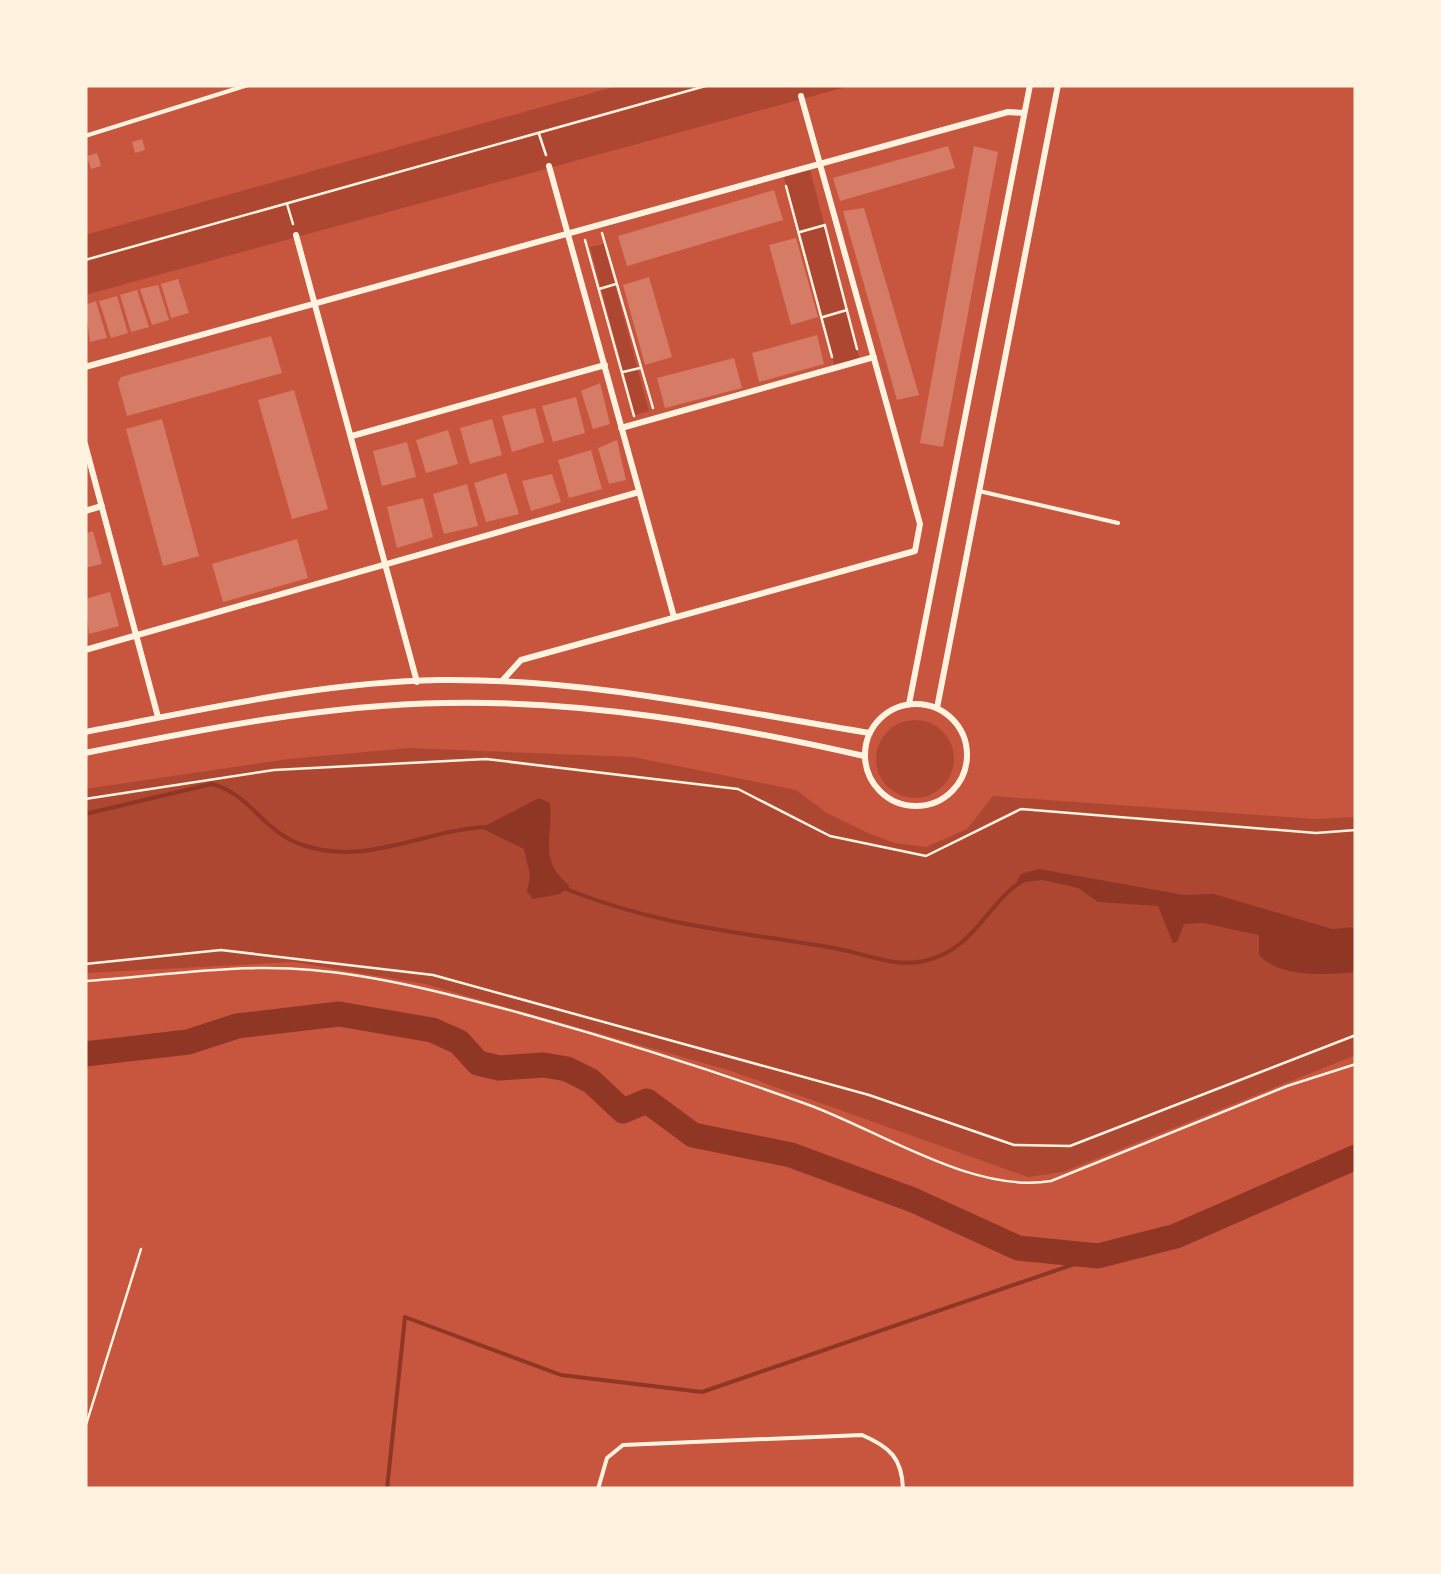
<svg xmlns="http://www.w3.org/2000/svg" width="1441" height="1574" font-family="'Archivo Narrow',sans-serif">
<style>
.green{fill:#ae4732}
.water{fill:#8f3625}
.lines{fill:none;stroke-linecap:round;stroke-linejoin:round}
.stream{stroke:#8f3625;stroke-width:4}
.river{stroke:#8f3625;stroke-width:25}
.building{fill:#d67c66}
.path{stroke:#fff3e0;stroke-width:2.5}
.service{stroke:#fff3e0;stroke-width:4}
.minor{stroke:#fff3e0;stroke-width:6}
</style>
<rect width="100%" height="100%" fill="#c8553d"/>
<!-- green -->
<path class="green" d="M620,85H853L85,295V235Z
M809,166L860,361L835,368L783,174Z
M604,244L649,411L635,415L590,247Z
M876 759a39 39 0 1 1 78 0a39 39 0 1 1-78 0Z
M409,748L633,757L796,790L827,813L870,834L895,843L926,847L967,829L993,796L1314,819L1356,817V1055L1063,1172L1028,1177L728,1070L425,984L294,962L85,973V789L288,759Z"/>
<!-- water -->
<path class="water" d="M539,798L550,803C553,838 538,861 570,886L560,894L533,899L527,892L530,875L524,849L481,828Z
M1039,869L1184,895L1214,894L1332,929L1356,927V972C1327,975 1280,978 1259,955V935L1203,923L1184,924L1177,942L1173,943L1158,906L1098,902L1078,888L1043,880L1016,883L1021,874Z"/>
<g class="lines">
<!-- stream -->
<path class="stream" d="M85,814L212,784C250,794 262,830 300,844C364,868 423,830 486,827
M566,889C662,927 735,931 834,948C863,953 895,968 924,961C979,949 990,894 1029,878
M387,1489L405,1317L561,1375L702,1392L1098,1256"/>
<!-- river -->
<path class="river" d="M85,1054L188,1042L237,1026L339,1014L432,1030L459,1042L478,1063L499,1068L544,1065L567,1069L591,1081L623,1111L647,1101L693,1135L791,1155L913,1200L1018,1248L1098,1256L1176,1236L1356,1157"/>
</g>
<!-- building -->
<path class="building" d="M142,139L145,150L135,153L132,142Z
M948,146L955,168L840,201L833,178Z
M974,146L998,152L943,447L920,443Z
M97,153L101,166L91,169L87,156Z
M774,190L783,220L627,266L618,236Z
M864,208L919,395L897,400L843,211Z
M796,238L818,317L791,325L769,245Z
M649,277L672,357L645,365L623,285Z
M178,279L189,313L171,318L161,284Z
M158,285L169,320L152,325L140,289Z
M137,290L149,327L131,332L120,295Z
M117,296L128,333L111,338L99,301Z
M96,301L107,338L90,342L85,305Z
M817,335L824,364L759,382L752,353Z
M271,336L282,373L127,416L118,383L121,377Z
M734,358L742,388L665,408L657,378Z
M600,383L610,424L593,429L581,391Z
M294,390L328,509L292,519L258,400Z
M576,397L585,433L553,442L542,406Z
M535,408L544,442L512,452L502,416Z
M162,419L199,556L163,566L126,429Z
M492,419L502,455L470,464L460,428Z
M448,430L458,464L426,473L416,440Z
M617,440L626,480L609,484L598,448Z
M407,442L416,477L382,486L373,451Z
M591,450L602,489L569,498L558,460Z
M506,473L519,514L486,522L474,483Z
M552,474L561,502L531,511L522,481Z
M467,484L478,526L444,534L433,494Z
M423,498L433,537L397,548L387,507Z
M93,531L102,564L85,568V534Z
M297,539L308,578L223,602L212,564Z
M110,592L119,626L89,634L85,599Z"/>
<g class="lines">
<!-- path -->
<path class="path" d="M539,134L546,155
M786,186L832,357
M287,204L293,224
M825,226L857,349
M800,232L825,225
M602,233L653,408
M585,240L634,416
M85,260L709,85
M599,289L616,284
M823,317L847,310
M623,372L640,368
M85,799L274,770L486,759L738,789L830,836L926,856L1021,809L1316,833L1356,830
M85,964L221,950L433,975L869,1095L1014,1145L1070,1146L1356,1035
M85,981C160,976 237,963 312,970C381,976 453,995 520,1013C617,1040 715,1071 809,1105C882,1132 974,1194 1051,1181L1287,1086L1356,1064
M85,1428L141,1249"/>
<!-- service -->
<path class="service" d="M85,136L248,85
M979,491L1118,523
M598,1489L607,1458L623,1445L862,1435C890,1447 902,1458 903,1489"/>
<!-- minor -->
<path class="minor" d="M549,166L674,617
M296,235L417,682
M85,367L1008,112L1024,113
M621,428L874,357
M352,436L605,365
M85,444L158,717
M85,511L102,506
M85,650L639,492
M502,681L521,660L915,551L920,524L801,96
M865 755a51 51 0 1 1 102 0a51 51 0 1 1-102 0Z
M909,704L1030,85
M937,708L1058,85
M85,732C202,710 320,682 439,680C586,678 726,710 870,733
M85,753C203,729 324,705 445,703C586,700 727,725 864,756"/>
</g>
<!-- border -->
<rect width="1441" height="1574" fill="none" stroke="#fff3e0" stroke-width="175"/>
</svg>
